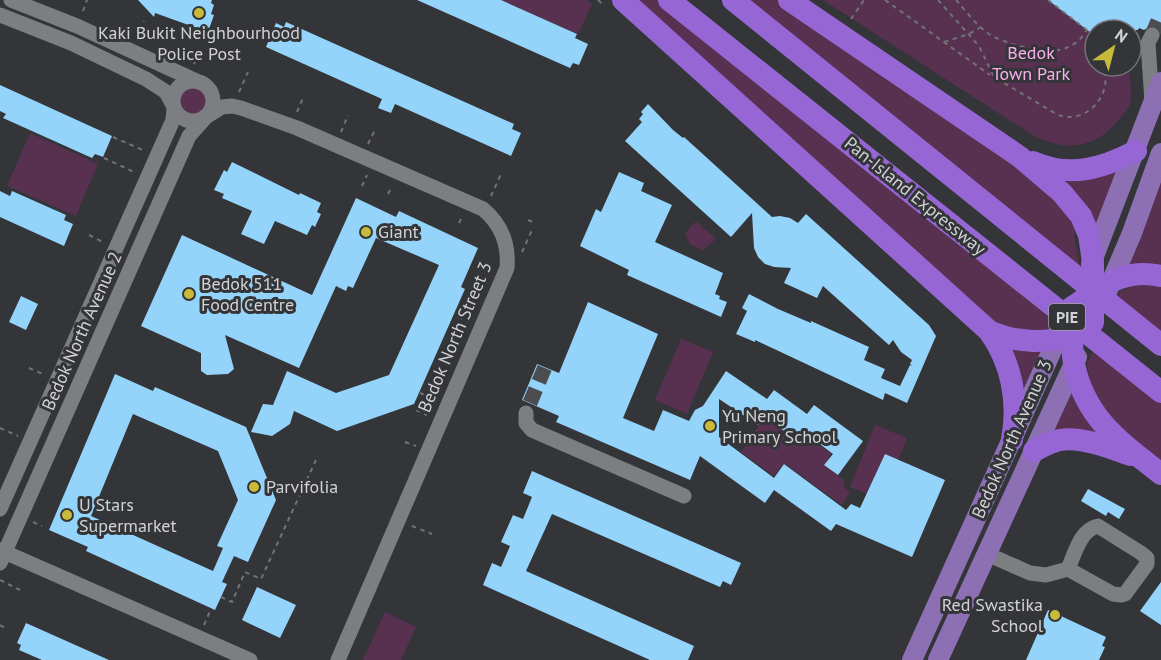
<svg xmlns="http://www.w3.org/2000/svg" width="1161" height="660" font-family="'PT Sans',sans-serif">
<style>
.green{fill:#583050}
.building{fill:#94d4fa;fill-rule:evenodd}
.lines{fill:none;stroke-linecap:round;stroke-linejoin:round}
.minor-tunnel{stroke:#4c4d50;stroke-width:15;stroke-dasharray:15 8;stroke-linecap:butt}
.path{stroke:#727376;stroke-width:2;stroke-dasharray:4.5 4.5;stroke-linecap:butt}
.minor{stroke:#7c7e82;stroke-width:15}
.major{stroke:#8c70b3;stroke-width:20}
.highway{stroke:#9667d4;stroke-width:22}
.poi-dot{fill:#c8bb3b;stroke:#343539;stroke-width:2}
.labels{text-anchor:middle;stroke-width:6;stroke-linejoin:round;paint-order:stroke}
.shield{fill:#343539;stroke:#a3a4a6;stroke-width:1.5}
.shield-label{font-size:16px;font-weight:bold;fill:#d2d3d5}
.poi-label{font-size:18px;fill:#d2d3d5;stroke:#343539;text-anchor:start}
.park-label{font-size:18px;fill:#faafea;stroke:#343539}
.street-label{font-size:18px;fill:#d2d3d5;stroke:#343539}
</style>
<rect width="100%" height="100%" fill="#343539"/>
<!-- green -->
<path class="green" d="M500,0H587L592,4L578,34Z
M624,0H669L1057,310L1042,340L1058,338L1012,439L1003,353Z
M731,0H788L1042,166L1135,151L1093,261L1084,223L1074,234L1079,263L1073,274Z
M823,0H1048L1095,36V66H1128C1129,77 1133,94 1130,104C1128,109 1122,115 1119,119C1096,150 1062,152 1031,134Z
M174 101a19 19 0 1 1 38 0a19 19 0 1 1-38 0Z
M30,133L98,164L76,216L7,186Z
M1161,155V345L1113,306L1120,291L1137,285L1112,281Z
M697,222L716,239L703,250L690,244L685,234L694,223Z
M681,339L713,352L687,414L655,400Z
M1097,342L1161,393V473L1146,461L1048,443L1074,363L1091,384L1087,365Z
M764,418L799,442L805,434L831,454L824,465L845,481L843,486L850,492L842,505L784,463L774,476L741,452Z
M875,425L907,438L882,500L850,487Z
M385,612L416,627L401,660H363Z"/>
<!-- building -->
<path class="building" d="M138,0H212L211,3L214,5L211,14L214,15L208,32L155,13L154,17Z
M417,0H501L577,34L575,38L588,44L579,65L573,63L570,68Z
M1048,0H1161V32L1157,27L1152,25L1144,30L1139,28L1138,30H1095V36Z
M286,22L514,124L512,129L521,133L511,156L395,104L391,113L378,108L382,99L266,47L276,23L284,27Z
M0,85L112,136L103,157L95,154L92,158L3,118L6,114L0,111Z
M648,104L673,130L683,138L684,137L772,217L780,216L790,218L798,223L806,214L929,325L936,336L907,403L885,393L883,400L755,340V342L736,334L747,311L742,308L749,294L778,309L811,323V321L869,347L864,360L885,369L881,378L900,386L910,365L913,366L910,364L912,360L901,352L893,340L889,345L823,286L817,298L784,283L791,268L774,267L765,264L758,257L754,248L752,213L731,237L625,141L642,122L639,119L643,114L641,112Z
M232,162L299,195L300,193L321,203L317,212L321,214L315,227L312,225L307,235L275,221L264,244L241,234L252,211L222,198L224,194L214,190L224,170L227,172Z
M619,172L644,183L641,191L672,205L655,242L723,273L715,294L720,296L719,299L727,302L721,317L627,275L629,270L580,246L596,209L601,212Z
M0,191L10,196L12,191L66,215L64,220L73,224L64,246L0,217Z
M356,198L396,217L399,211L478,248L461,287L465,289L414,404L337,431L294,411L290,424L272,436L251,432L263,404L273,405L287,371L336,393L389,375L439,265L376,238L353,288L348,286L346,291L336,286L299,368L225,335L234,369L228,374L207,375L201,371V353L141,326L182,235L312,295Z
M21,296L38,304L26,330L9,322Z
M588,302L658,334L623,418L654,431L663,410L689,421L695,410L703,406L726,371L767,399L774,390L807,414L814,405L863,441L838,475L824,465L833,454L805,433L799,441L764,417L758,425L719,399V437L774,478L784,464L846,510L851,504L860,508L885,454L945,480L912,557L836,524L831,531L774,490L765,503L700,456L690,480L556,422L559,416L522,400L537,364L559,373Z
M115,374L153,391L155,387L246,427L276,500L248,562L234,556L222,582L227,584L215,610L86,551L88,547L49,530ZM133,414L218,451L238,500L217,546L223,548L213,571L91,516Z
M532,471L741,563L731,585L723,581L720,587L552,514L526,571L694,646L688,660H650L483,585L492,563L501,567L510,546L501,542L513,515L523,519L532,497L523,493Z
M1088,489L1125,509L1119,519L1108,512L1106,516L1081,501Z
M1161,582V625L1140,611Z
M257,587L296,605L280,638L242,620Z
M1048,610L1106,637L1102,646L1105,647L1099,660H1026Z
M26,623L109,660H42L19,650L21,645L17,643Z"/>
<g class="lines">
<!-- minor-tunnel -->
<path class="minor-tunnel" d="M1152,35L1161,14
M530,403L545,367"/>
<!-- path -->
<path class="path" d="M598,0L605,6
M885,0L990,75
M938,0L979,46L994,77L1058,115C1087,125 1114,94 1103,66
M956,0C966,11 976,25 989,34C1005,44 1047,56 1066,48C1075,45 1082,38 1087,30
M1048,0L1087,30
M83,11L87,0
M851,19L864,0
M136,38L144,21
M944,42L969,34L981,27
M194,64L200,50
M239,92L248,72
M297,112L303,98
M341,132L348,115
M113,137L145,151
M368,144L376,128
M104,158L134,172
M362,186L367,175
M388,194L392,186
M491,196L501,174
M528,220L535,223
M459,223L463,215
M89,235L103,242
M522,252L532,230
M471,291L479,295
M458,317L469,322
M440,351L454,358
M29,368L45,375
M420,393L434,399
M416,410L427,415
M0,428L18,436
M405,442L416,446
M33,522L42,526
M412,526L432,534
M0,580L20,590
M221,597L232,602L245,572L261,579L316,460
M0,625L5,628
M204,625L211,609"/>
<!-- minor -->
<path class="minor" d="M11,0L77,26L201,83
M0,15L71,43L146,79L166,92L174,107
M1152,35L1148,43L1152,102
M173 101a20 20 0 1 1 40 0a20 20 0 1 1-40 0Z
M206,117L222,107L232,106L241,108L297,128L483,209C501,224 509,244 507,268L338,660
M526,413V423L532,430L684,496
M0,509L173,120L174,108
M0,550L250,660
M987,554L1030,573L1046,575L1068,569L1113,594L1121,595L1125,594L1147,564V558L1141,553L1098,526C1080,530 1075,553 1068,569
M0,563L189,136L205,118"/>
<!-- major -->
<path class="major" d="M1091,264L1161,82
M1107,292L1132,233L1161,153
M912,660L1063,326
M938,660L1077,357"/>
<!-- highway -->
<path class="highway" d="M623,0L989,331C1012,363 1019,402 1012,440
M669,0L1161,392
M733,0L1161,345
M789,0L1020,157L1062,193L1081,216L1089,235L1093,262V322C1086,326 1079,331 1072,334C1047,345 1013,342 989,331
M1033,162C1070,178 1101,169 1136,151
M1161,276C1123,267 1101,288 1071,308C1072,326 1071,346 1074,364C1085,418 1120,442 1161,474
M1034,451C1042,447 1050,442 1060,440C1080,436 1111,448 1130,455"/>
</g>
<!-- markers -->
<g class="poi-dot">
<circle cx="199" cy="13" r="6"/>
<circle cx="366" cy="232" r="6"/>
<circle cx="189" cy="294" r="6"/>
<circle cx="710" cy="426" r="6"/>
<circle cx="254" cy="487" r="6"/>
<circle cx="67" cy="515" r="6"/>
<circle cx="1055" cy="615" r="6"/>
</g>
<g class="labels">
<!-- shield labels -->
<rect class="shield" x="1049" y="304" width="36" height="26" rx="4.5"/>
<g class="shield-label">
<text x="1067" y="323">PIE</text>
</g>
<!-- poi labels -->
<g class="poi-label">
<text x="199" y="39" text-anchor="middle">Kaki Bukit Neighbourhood<tspan x="199" dy="21">Police Post</tspan></text>
<text x="378" y="238">Giant</text>
<text x="201" y="290">Bedok 511<tspan x="201" dy="21">Food Centre</tspan></text>
<text x="722" y="422">Yu Neng<tspan x="722" dy="21">Primary School</tspan></text>
<text x="266" y="493">Parvifolia</text>
<text x="79" y="511">U Stars<tspan x="79" dy="21">Supermarket</tspan></text>
<text x="1043" y="611" text-anchor="end">Red Swastika<tspan x="1043" dy="21">School</tspan></text>
</g>
<!-- park labels -->
<g class="park-label">
<text x="1031" y="59">Bedok<tspan x="1031" dy="21">Town Park</tspan></text>
</g>
<!-- street labels -->
<g class="street-label">
<text transform="translate(915 196) rotate(39)" y="6">Pan-Island Expressway</text>
<text transform="translate(82 331) rotate(-66)" y="6">Bedok North Avenue 2</text>
<text transform="translate(455 337) rotate(-67)" y="6">Bedok North Street 3</text>
<text transform="translate(1012 439) rotate(-66)" y="6">Bedok North Avenue 3</text>
</g>
</g>
<!-- north arrow -->
<g transform="translate(1113 48) rotate(35)"><circle r="28" fill="#343539" stroke="#737477" stroke-width="1.5"/>
<path d="M0-4.5L10 22L0 15L-10 22Z" fill="#c8bb3b"/>
<text y="-9" font-size="16" font-weight="bold" text-anchor="middle" fill="#d2d3d5">N</text>
</g>
</svg>
